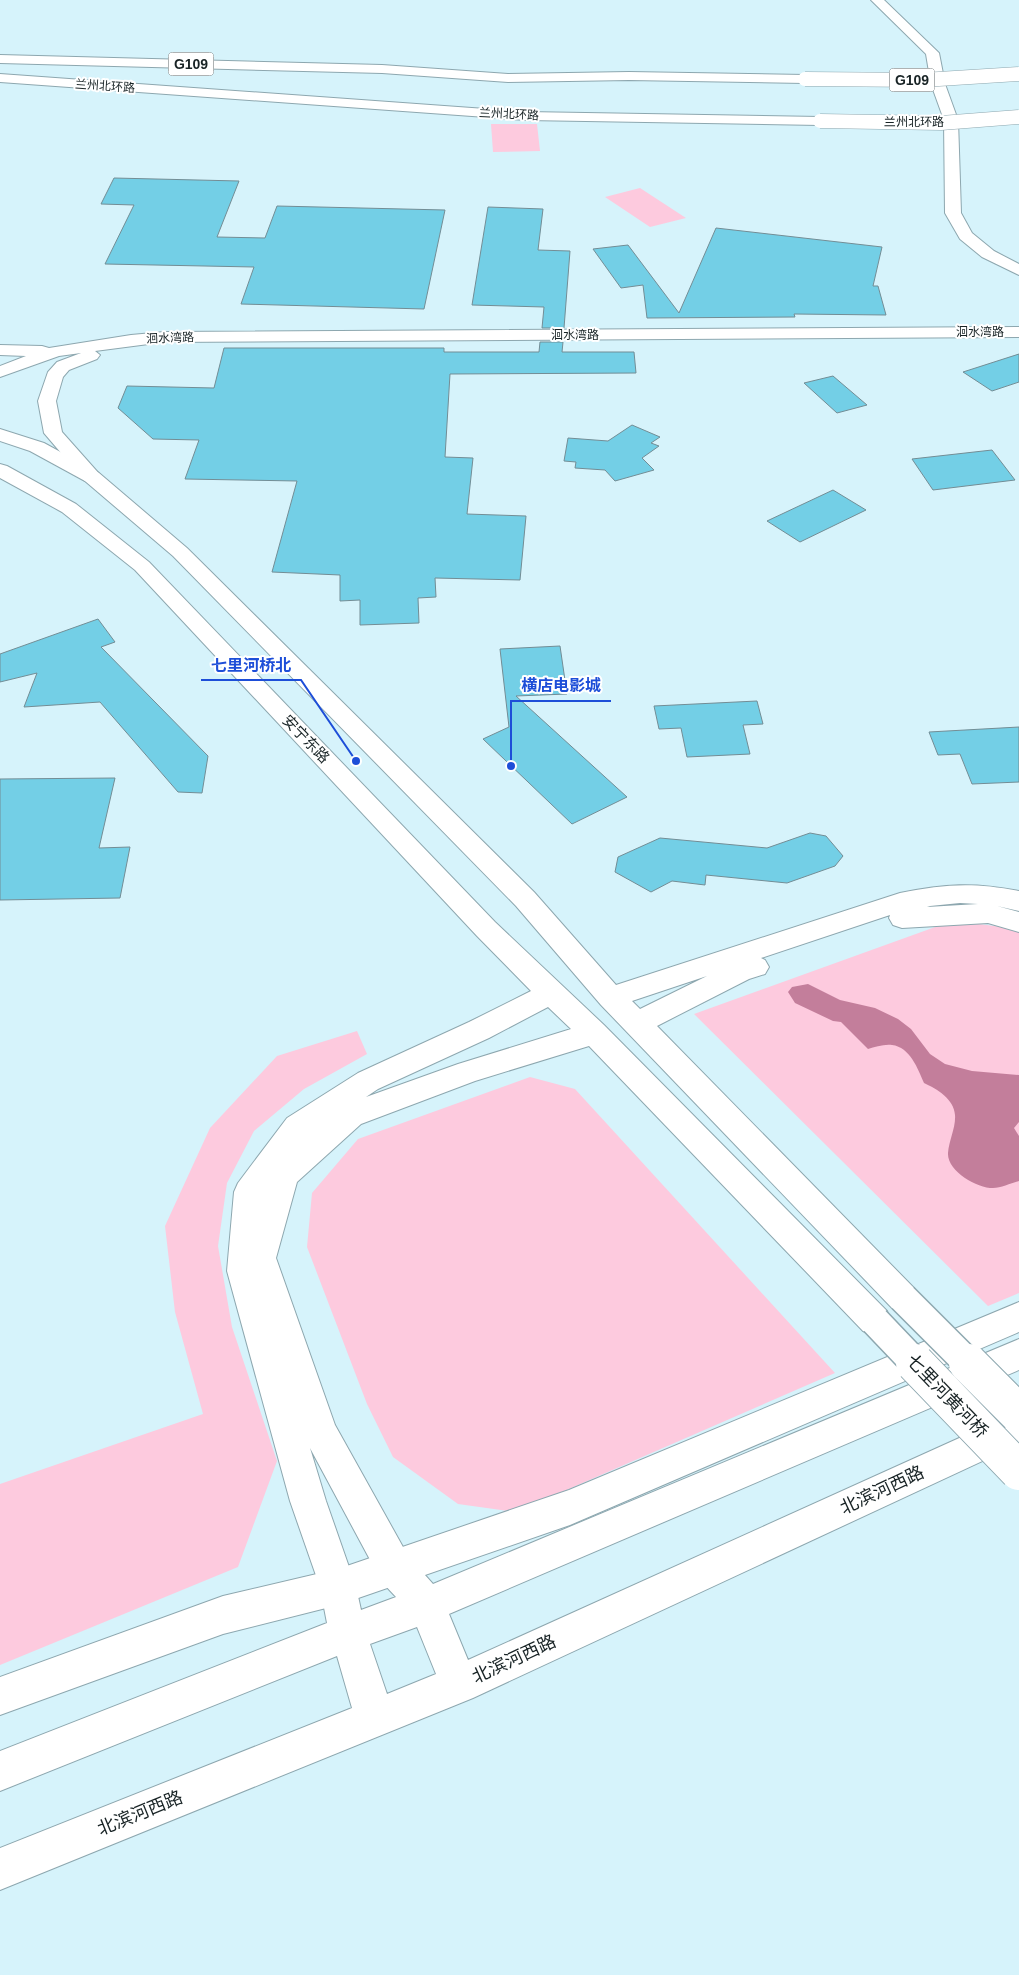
<svg xmlns="http://www.w3.org/2000/svg" width="1019" height="1975" font-family="Arial,'Noto Sans SC',sans-serif">
<style>
.green{fill:#fdcade}
.water{fill:#c37e9b}
.building{fill:#73cfe6;stroke:#738d95}
.lines{fill:none;stroke-linecap:round;stroke-linejoin:round}
.minor-casing{stroke:#8da7af;stroke-width:2}
.major-casing{stroke:#8da7af;stroke-width:2}
.highway-casing{stroke:#8da7af;stroke-width:2}
.minor{fill:#fff;fill-rule:evenodd}
.major{fill:#fff;fill-rule:evenodd}
.highway{fill:#fff;fill-rule:evenodd}
.major-bridge-far1-casing{stroke:#8da7af;stroke-width:32;stroke-linecap:butt}
.major-bridge-casing{stroke:#8da7af;stroke-width:40;stroke-linecap:butt}
.highway-bridge-casing{stroke:#8da7af;stroke-width:15;stroke-linecap:butt}
.major-bridge-far1{stroke:#fff;stroke-width:29}
.major-bridge{stroke:#fff;stroke-width:38}
.highway-bridge{stroke:#fff;stroke-width:14}
.labels{text-anchor:middle;stroke-width:4;stroke-linejoin:round;paint-order:stroke}
.far-street-label{font-size:12px;fill:#182325;stroke:#fff}
.shield{fill:#fff;stroke:#5d6566;stroke-width:1}
.shield-label{font-size:14px;font-weight:bold;fill:#182325}
.street-label{font-size:15px;fill:#182325;stroke:#fff}
.near-street-label{font-size:18px;fill:#182325;stroke:#fff}
.leader{fill:none;stroke:#1d4ed8;stroke-width:2}
.callout-dot{fill:#1d4ed8;stroke:#fff;stroke-width:2}
.callout-label{font-size:16px;text-anchor:middle;font-weight:bold;fill:#1d4ed8;stroke:#fff;stroke-width:4;stroke-linejoin:round;paint-order:stroke}
</style>
<rect width="100%" height="100%" fill="#d6f3fb"/>
<!-- green -->
<path class="green" d="M491,124H537L540,151L493,152Z
M640,188L686,218L650,227L605,197Z
M979,924L1019,929V1293L988,1306L694,1014L938,926Z
M357,1031L367,1054L304,1089L254,1131L227,1183L218,1246L232,1327L277,1461L238,1567L0,1665V1484L203,1414L175,1312L165,1226L210,1128L277,1056Z
M530,1077L575,1089L835,1373L516,1512L458,1504L393,1457L367,1404L307,1247L312,1193L358,1139Z"/>
<!-- water -->
<path class="water" d="M808,984L840,1000L875,1008L898,1019L911,1029L930,1054L945,1064L972,1071L1019,1075V1122L1014,1128L1019,1136V1181C1011,1183 1001,1188 993,1188C977,1188 947,1171 948,1153C949,1140 956,1127 955,1115C954,1099 937,1089 924,1083C918,1069 910,1047 892,1045C884,1044 875,1047 868,1049L841,1022L833,1021L795,1003L788,992L792,987Z"/>
<!-- building -->
<path class="building" d="M114,178L239,181L217,237L265,238L277,206L445,210L424,309L241,304L254,267L105,264L134,205L101,204Z
M488,207L543,209L538,250L570,251L564,328H542L544,307L472,305Z
M716,228L882,247L873,286H878L886,315L794,314L795,317L647,318L643,285L621,288L593,249L628,245L679,313Z
M540,342H563L562,352H634L636,373L450,374L445,457L473,458L467,514L526,516L520,580L435,578L436,597L418,598L419,623L360,625V600L340,601V575L272,572L297,481L185,479L199,440L153,439L118,408L127,386L214,388L224,348H444V352H539Z
M1019,354V382L992,391L963,372Z
M833,376L867,405L837,413L804,383Z
M632,425L660,437L651,443L659,446L642,458L654,470L615,481L605,470L575,468L576,462L564,461L568,438L608,441Z
M992,450L1015,480L933,490L912,459Z
M833,490L866,510L800,542L767,521Z
M98,619L115,642L101,647L208,756L202,793L178,792L100,702L24,707L37,673L0,682V654Z
M560,646L567,694L516,696L627,797L572,824L483,739L509,727L500,649Z
M757,701L763,724L743,725L750,754L687,757L681,728L659,729L654,706Z
M1019,727V782L972,784L960,754L938,755L929,732Z
M115,778L99,848L130,847L120,898L0,900V779Z
M810,833L826,836L843,856L835,866L787,883L706,875L705,885L672,881L651,892L615,872L618,857L660,838L767,848Z"/>
<g class="lines">
<!-- minor casing -->
<g class="minor-casing">
<path id="minor" d="M871,0H884L939,53L945,84L958,120L961,213L972,233L994,251L1019,264V275L982,257L960,239L945,213L944,120L931,84L926,54Z
M1019,327V337L164,342L95,351L100,355L97,359L69,370L63,377L56,401L62,432L102,477L99,481L92,483L85,481L44,433L38,401L48,372L57,362L81,353L59,356L0,377V366L26,356L0,355V345L42,346L49,348L131,335L164,332Z
M1019,1302V1332L570,1525L338,1605L223,1634L0,1715V1677L223,1596L338,1569L569,1490Z"/>
</g>
<!-- major casing -->
<g class="major-casing">
<path id="major" d="M0,429L44,443L99,473L187,548L534,892L616,985L900,893C944,884 974,882 1019,891V911L997,906L1019,912V932L988,923L902,928L893,925L889,918L890,915L761,958L765,960L769,967L765,974L749,979L657,1026L914,1288L919,1298L914,1308L903,1313L892,1308L601,1005L516,906L173,556L85,481L30,451L0,441ZM960,903L978,904L927,907L930,906ZM707,976L640,1009L632,1001Z
M0,464L7,466L76,504L149,562L495,922L604,1025L887,1311L891,1321L887,1331L875,1336L863,1331L589,1046L475,1081L361,1124L297,1182L276,1258L335,1425L408,1556L433,1584L1019,1339V1370L449,1614L468,1660L1019,1411V1444L473,1698L0,1890V1848L352,1708L337,1656L0,1791V1751L327,1623L320,1587L290,1501L227,1271L234,1192L238,1183L287,1118L358,1073L469,1022L531,991L477,936L135,570L62,512L0,478ZM548,1007L571,1029L458,1064L366,1097L378,1089L489,1038ZM310,1448L382,1582L396,1597L361,1610L356,1587L326,1501ZM417,1627L436,1674L387,1694L370,1644Z"/>
</g>
<!-- highway casing -->
<g class="highway-casing">
<path id="highway" d="M0,55L382,65L508,74L629,72L805,75L812,79L805,83L629,80L508,82L382,73L0,63Z
M0,74L526,112L820,117L825,118L827,121L825,124L820,125L526,120L0,82Z"/>
</g>
<!-- minor -->
<use href="#minor" class="minor"/>
<!-- major -->
<use href="#major" class="major"/>
<!-- highway -->
<use href="#highway" class="highway"/>
<!-- major-bridge-far1 casing -->
<g class="major-bridge-far1-casing">
<path id="major-bridge-far1" d="M903,1298L969,1364
M875,1321L916,1364"/>
</g>
<!-- major-bridge casing -->
<g class="major-bridge-casing">
<path id="major-bridge" d="M915,1363L1019,1471
M968,1363L1019,1414"/>
</g>
<!-- highway-bridge casing -->
<g class="highway-bridge-casing">
<path id="highway-bridge" d="M805,79L923,80L1019,74
M820,121L941,123L1019,117"/>
</g>
<!-- major-bridge-far1 -->
<use href="#major-bridge-far1" class="major-bridge-far1"/>
<!-- major-bridge -->
<use href="#major-bridge" class="major-bridge"/>
<!-- highway-bridge -->
<use href="#highway-bridge" class="highway-bridge"/>
</g>
<g class="labels">
<!-- far-street labels -->
<g class="far-street-label">
<text transform="translate(105 86) rotate(4)" y="4">兰州北环路</text>
<text transform="translate(509 114) rotate(3)" y="4">兰州北环路</text>
<text x="914" y="126">兰州北环路</text>
<text x="980" y="336">洄水湾路</text>
<text x="575" y="339">洄水湾路</text>
<text transform="translate(170 338) rotate(-2)" y="4">洄水湾路</text>
</g>
<!-- shield labels -->
<g class="shield">
<rect x="168.5" y="52.5" width="45" height="23" rx="4"/>
<rect x="889.5" y="68.5" width="45" height="23" rx="4"/>
</g>
<g class="shield-label">
<text x="191" y="69">G109</text>
<text x="912" y="85">G109</text>
</g>
<!-- street labels -->
<g class="street-label">
<text transform="translate(306 739) rotate(46)" y="5">安宁东路</text>
</g>
<!-- near-street labels -->
<g class="near-street-label">
<text transform="translate(947 1396) rotate(46)" y="6">七里河黄河桥</text>
<text transform="translate(882 1490) rotate(-25)" y="6">北滨河西路</text>
<text transform="translate(514 1659) rotate(-25)" y="6">北滨河西路</text>
<text transform="translate(140 1813) rotate(-22)" y="6">北滨河西路</text>
</g>
</g>
<!-- callouts -->
<path class="leader" d="M356 761L301 680H201M511 766L511 701H611"/>
<g class="callout-dot">
<circle cx="356" cy="761" r="5"/>
<circle cx="511" cy="766" r="5"/>
</g>
<g class="callout-label">
<text x="251" y="671">七里河桥北</text>
<text x="561" y="691">横店电影城</text>
</g>
</svg>
